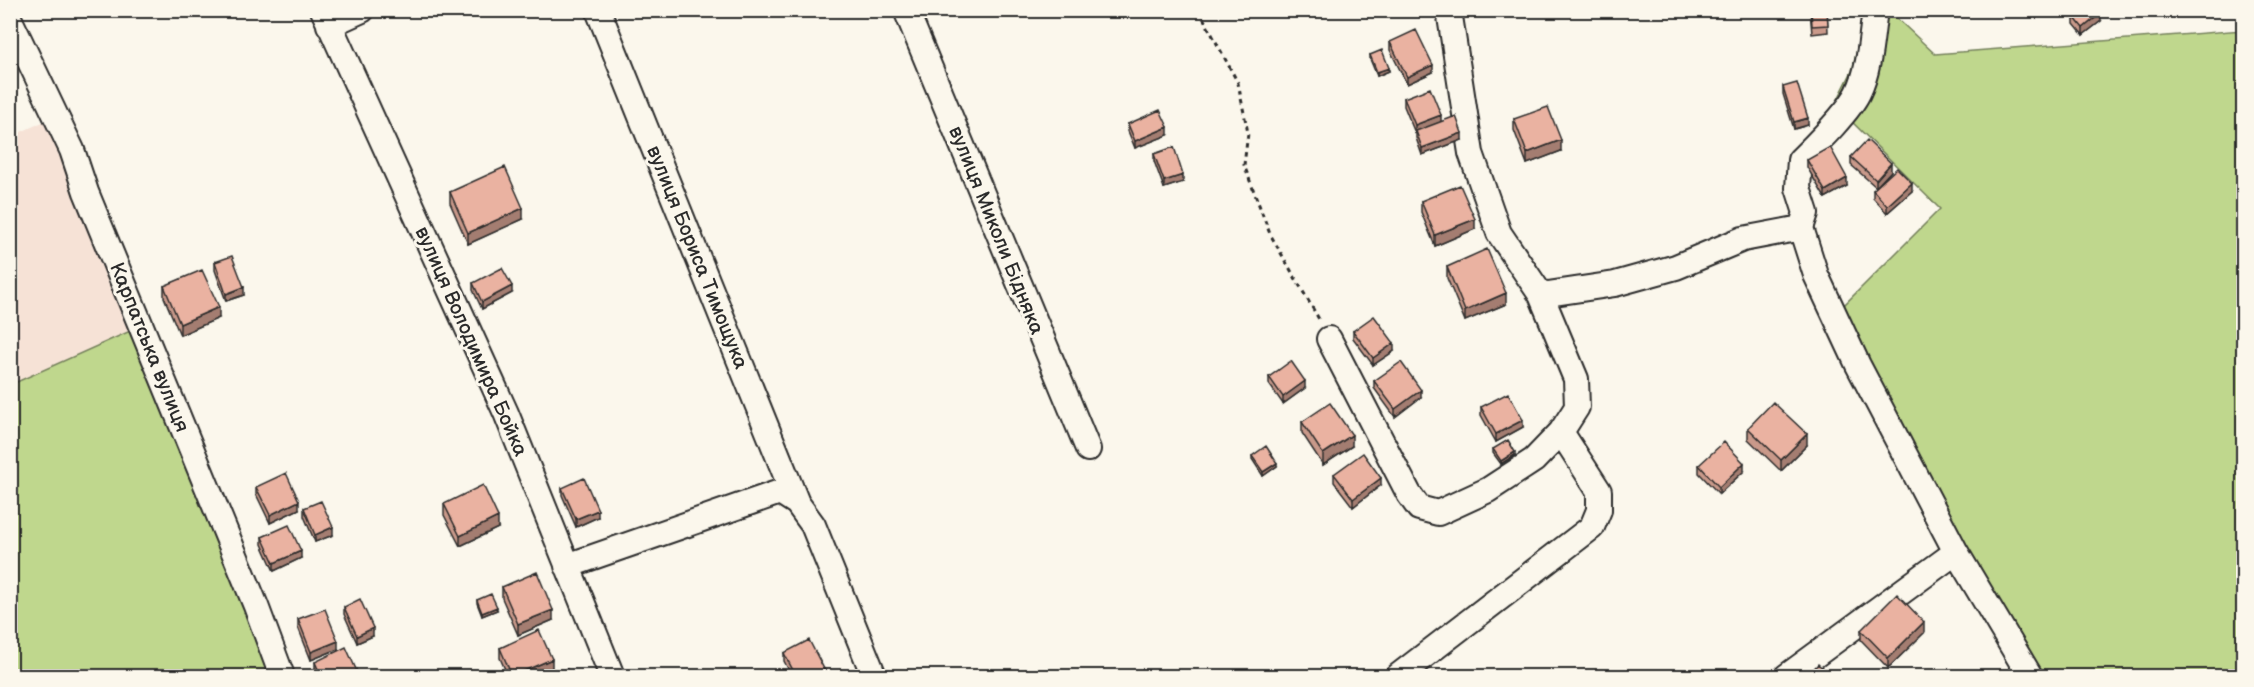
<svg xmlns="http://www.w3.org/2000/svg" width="2254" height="687" font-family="'Balsamiq Sans',sans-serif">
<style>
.built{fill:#f6e2d6}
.green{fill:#bfd78d;stroke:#75815c;stroke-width:1.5}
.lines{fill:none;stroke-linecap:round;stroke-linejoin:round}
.minor-casing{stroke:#2b2b2b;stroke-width:28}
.path{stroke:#2b2b2b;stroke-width:3;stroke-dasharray:4.5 4.5;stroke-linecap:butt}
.minor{stroke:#fbf7ec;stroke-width:24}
.wall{fill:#c9998a;stroke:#2b2b2b;stroke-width:1.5}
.shaded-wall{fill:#a47d71;stroke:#2b2b2b;stroke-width:1.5}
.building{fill:#eab2a1;stroke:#2b2b2b;stroke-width:1.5}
.labels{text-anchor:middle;stroke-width:6;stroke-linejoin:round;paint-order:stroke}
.street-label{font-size:20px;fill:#2b2b2b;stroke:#fbf7ec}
</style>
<rect width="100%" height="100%" fill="#fbf7ec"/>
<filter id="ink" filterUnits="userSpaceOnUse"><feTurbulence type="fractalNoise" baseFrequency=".0167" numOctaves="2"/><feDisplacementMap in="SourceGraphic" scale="12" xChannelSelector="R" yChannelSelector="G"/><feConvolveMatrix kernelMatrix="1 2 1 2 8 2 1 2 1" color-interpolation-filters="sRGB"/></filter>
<g filter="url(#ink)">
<!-- built -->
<path class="built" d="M60,114L148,323L11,385L10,137Z"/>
<!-- green -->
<path class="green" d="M1866,11H1889L1935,54L2243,30V676H2023L1833,316L1940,209L1835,105L1852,71Z
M148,323L290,676H11L10,385Z"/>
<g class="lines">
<!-- minor casing -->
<g class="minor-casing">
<path id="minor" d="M323,10L506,413L612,676
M598,10L797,503
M906,10L1088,449
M10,20L72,150L86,192L256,606L282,676
M329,25L362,10
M1801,228L1816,275L1858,365L1956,552L2030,676
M1801,228L1806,213L1798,188L1800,160C1816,144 1848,113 1858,93C1870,69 1871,37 1875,10
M1541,295L1615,284L1676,267L1743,239L1801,228
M1329,339L1409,494L1419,508L1438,513L1488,490L1534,460L1561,432L1577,407L1576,379L1541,295L1499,233L1471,153L1449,10
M567,566L780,492L797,503L813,525L874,676
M1398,676L1592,527L1599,510V491L1561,432
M1787,676L1956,552"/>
</g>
<!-- path -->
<path class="path" d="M1199,10L1238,83L1248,133L1244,165L1270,234L1320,321"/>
<!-- minor -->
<use href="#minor" class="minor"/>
</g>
<!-- wall -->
<path class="wall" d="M1810,10H1827L1828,32L1812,34Z
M2074,17L2101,21L2083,35L2074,24Z
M1390,42L1433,72L1407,84L1390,50Z
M1370,55L1389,71L1377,76L1370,59Z
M1783,87L1808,125L1794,129L1783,94Z
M1404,98L1441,121L1462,140L1422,155L1416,138V132L1415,133L1404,106Z
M1514,119L1561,151L1527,164L1514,130Z
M1128,124L1168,135L1135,148L1128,131Z
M1154,154L1183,182L1164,188L1154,161Z
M1851,157L1891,171L1876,187L1851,165Z
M1807,160L1847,186L1825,198L1807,167Z
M1873,190L1912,191L1887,213L1873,198Z
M450,192L523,219L468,244L450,203Z
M1421,201L1475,229L1435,246L1421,212Z
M215,262L244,295L226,301L215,270Z
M1447,267L1506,304L1465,321L1447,278Z
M473,283L512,293L482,309L473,290Z
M164,286L219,318L180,335L164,297Z
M1353,331L1394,351L1373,365L1353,338Z
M1269,377L1305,388L1283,404L1269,384Z
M1374,381L1421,397L1395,417L1374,388Z
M1481,407L1523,427L1496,442L1481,415Z
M1302,422L1352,446L1323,465L1302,433Z
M1748,428L1807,445L1781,471L1748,439Z
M1493,449L1515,455L1501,464L1493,453Z
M1252,456L1277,466L1263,476L1252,459Z
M1699,465L1744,471L1719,494L1699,473Z
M1334,474L1381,485L1353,507L1334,482Z
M256,487L299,509L270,523L256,494Z
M562,488L598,517L576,527L562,495Z
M444,504L498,528L460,546L444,515Z
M304,508L333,535L315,542L304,516Z
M262,537L301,558L274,571L262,544Z
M502,587L553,620L518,635L502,598Z
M477,600L497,610L482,616L477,603Z
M344,607L373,636L357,643L344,614Z
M298,619L338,649L311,660L298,627Z
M1861,630L1924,633L1888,668L1861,640Z
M500,648L552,670L536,676H508L500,658Z
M784,653L825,676H792L784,661Z
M315,662L359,676H318L315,669Z"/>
<!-- shaded-wall -->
<path class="shaded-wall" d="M2101,13V21L2083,35V28Z
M1433,65V72L1407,84V77Z
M1389,68V71L1377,76V72Z
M1441,115V122L1415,133V125Z
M1808,118V125L1794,129V122Z
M1168,127V135L1135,148V141Z
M1462,133V140L1422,155V148Z
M1561,140V151L1527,164V153Z
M1891,163V171L1876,187V180Z
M1183,175V182L1164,188V181Z
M1847,178V186L1825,198V191Z
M1912,183V191L1887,213V206Z
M523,208V219L468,244V233Z
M1475,219V229L1435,246V235Z
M512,286V293L482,309V302Z
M244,287V295L226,301V294Z
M1506,293V304L1465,321V311Z
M219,307V318L180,335V324Z
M1394,343V351L1373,365V358Z
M1305,381V388L1283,404V397Z
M1421,390V397L1395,417V409Z
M1523,420V427L1496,442V434Z
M1807,434V445L1781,471V460Z
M1352,435V446L1323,465V454Z
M1515,452V455L1501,464V461Z
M1277,463V466L1263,476V472Z
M1744,463V471L1719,494V487Z
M1381,478V485L1353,507V499Z
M299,501V509L270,523V515Z
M598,510V517L576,527V519Z
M498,517V528L460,546V536Z
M333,527V535L315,542V535Z
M301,551V558L274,571V563Z
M497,607V610L482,616V613Z
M553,610V620L518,635V624Z
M1924,622V633L1888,668V658Z
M373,628V636L357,643V636Z
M338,641V649L311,660V652Z
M552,659V670L536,676H512Z
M825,671V676H815Z"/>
<!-- building -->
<path class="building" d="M1811,10H1827L1828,25L1812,26Z
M2081,10H2099L2101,13L2083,28L2074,17Z
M1416,30L1433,65L1407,77L1390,42Z
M1382,50L1389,68L1377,72L1370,55Z
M1797,83L1808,118L1794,122L1783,87Z
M1430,88L1441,115L1415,125L1404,98Z
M1548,107L1561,140L1527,153L1514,119Z
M1160,110L1168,127L1135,141L1128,124Z
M1456,116L1462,133L1422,148L1416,131Z
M1867,140L1891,163L1876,180L1851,157Z
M1174,147L1183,175L1164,181L1154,154Z
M1830,147L1847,178L1825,191L1807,160Z
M505,167L523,208L468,233L450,192Z
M1897,168L1912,183L1887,206L1873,190Z
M1460,185L1475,219L1435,235L1421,201Z
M1487,249L1506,293L1465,311L1447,267Z
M232,256L244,287L226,294L215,262Z
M502,268L512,286L482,302L473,283Z
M202,270L219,307L180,324L164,286Z
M1374,316L1394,343L1373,358L1353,331Z
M1291,361L1305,381L1283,397L1269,377Z
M1401,362L1421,390L1395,409L1374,381Z
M1508,393L1523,420L1496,434L1481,407Z
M1773,402L1807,434L1781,460L1748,428Z
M1330,403L1352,435L1323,454L1302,422Z
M1508,440L1515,452L1501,461L1493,449Z
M1724,442L1744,463L1719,487L1699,465Z
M1266,446L1277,463L1263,472L1252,456Z
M1363,453L1381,478L1353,499L1334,474Z
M286,473L299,501L270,515L256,487Z
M584,478L598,510L576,519L562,488Z
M483,485L498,517L460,536L444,504Z
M321,501L333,527L315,535L304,508Z
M289,525L301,551L274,563L262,537Z
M537,572L553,610L518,624L502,587Z
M491,594L497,607L482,613L477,600Z
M1897,594L1924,622L1888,658L1861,630Z
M360,599L373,628L357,636L344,607Z
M325,609L338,641L311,652L298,619Z
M539,630L552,659L512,676L500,648Z
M809,640L825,671L815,676H796L784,653Z
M346,647L359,676H321L315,662Z
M1818,664L1831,676H1807Z
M567,669L571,676H550Z"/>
</g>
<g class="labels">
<!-- street labels -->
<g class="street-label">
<text transform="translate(997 230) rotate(68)" y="7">вулиця Миколи Бідняка</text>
<text transform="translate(698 257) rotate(68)" y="7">вулиця Бориса Тимощука</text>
<text transform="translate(472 341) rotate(66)" y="7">вулиця Володимира Бойка</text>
<text transform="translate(150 347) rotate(68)" y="7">Карпатська вулиця</text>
</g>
</g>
<!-- margin -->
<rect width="2254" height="687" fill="none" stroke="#fbf7ec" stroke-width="36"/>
<rect x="18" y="18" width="2218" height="651" fill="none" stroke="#2b2b2b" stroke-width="2" filter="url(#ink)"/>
</svg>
